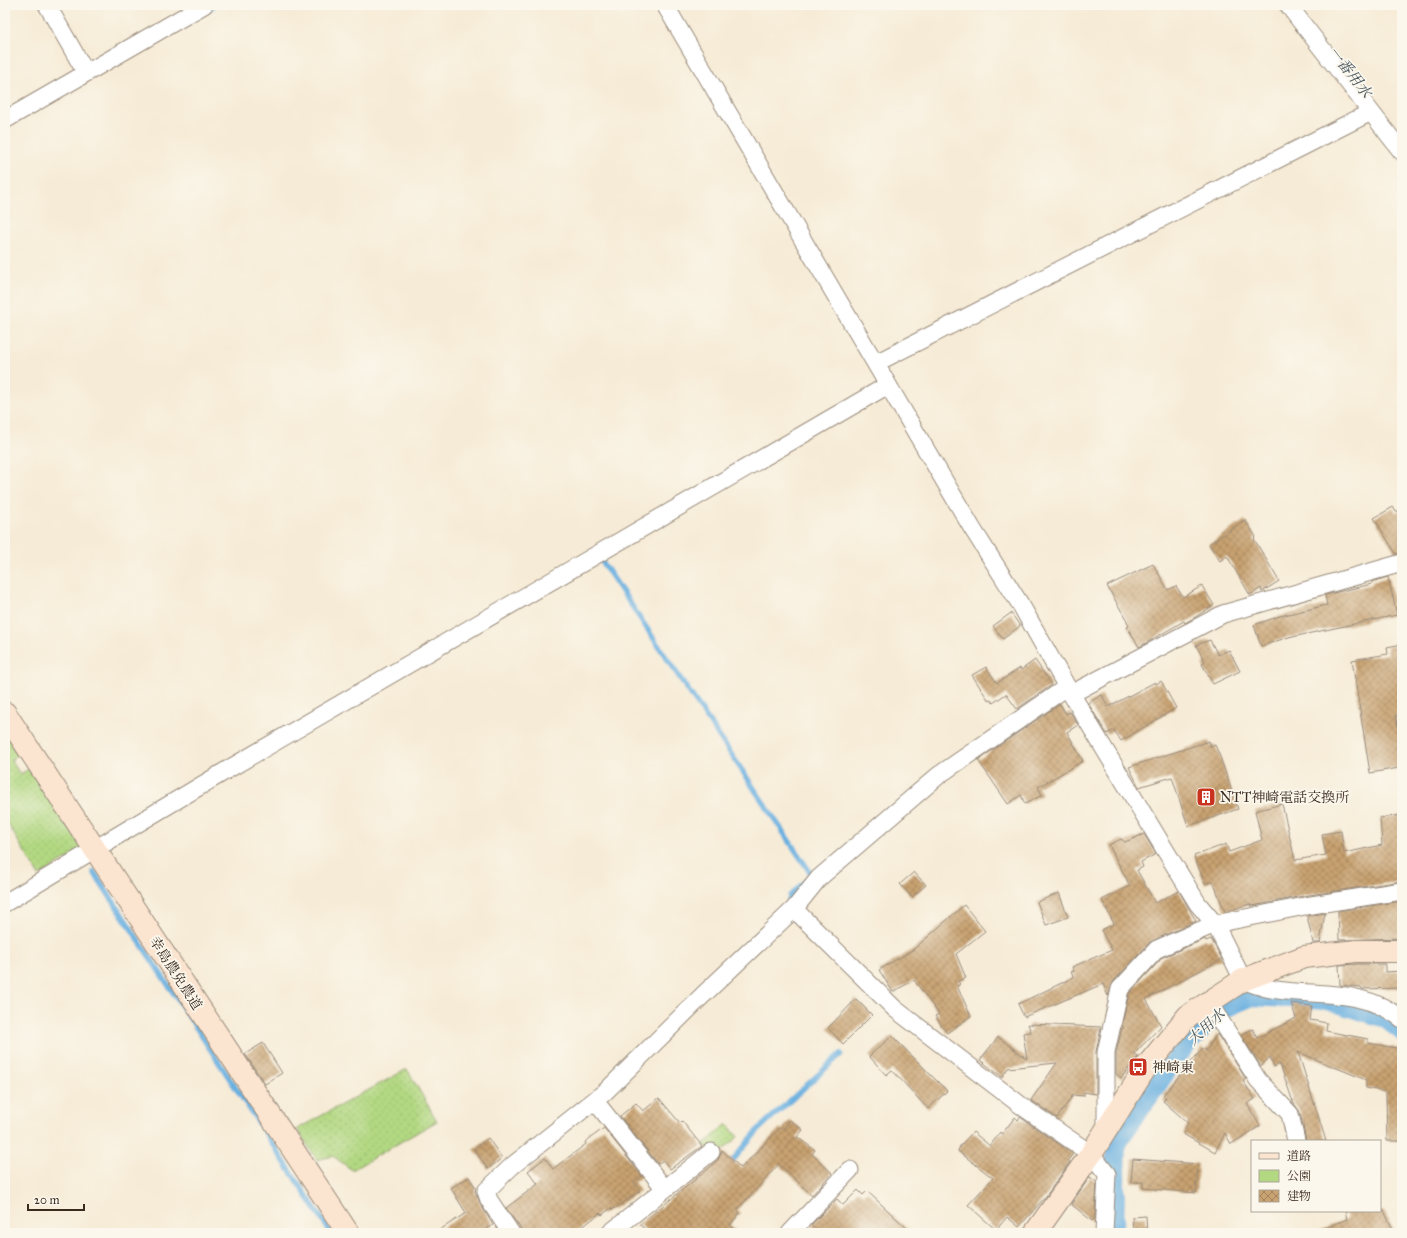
<svg xmlns="http://www.w3.org/2000/svg" width="1407" height="1238" font-family="'IM FELL Great Primer','Noto Serif JP',serif">
<style>
.green{fill:url(#green-dots);stroke:#768150}
.lines{fill:none;stroke-linecap:round;stroke-linejoin:round}
.stream{stroke:#6ab0e0;stroke-width:5.5}
.canal{stroke:#6ab0e0;stroke-width:20}
.building{fill:url(#building-cross-hatch)}
.street-casing{stroke:#988a7a;stroke-width:19}
.secondary-casing{stroke:#988a7a;stroke-width:24}
.street{stroke:#fff;stroke-width:17}
.secondary{stroke:#fce5d0;stroke-width:22}
.labels{text-anchor:middle;stroke-width:3.5;stroke-linejoin:round;paint-order:stroke}
.poi-label{font-size:14px;fill:#3b2a1e;stroke:#fbf7ec;text-anchor:start}
.street-label{font-size:14px;fill:#3b2a1e;stroke:#fbf7ec}
.water-label{font-size:15px;font-style:italic;fill:#4b5962;stroke:#fbf7ec}
</style>
<defs>
<pattern id="green-dots" width="8" height="8" patternUnits="userSpaceOnUse"><rect width="8" height="8" fill="#b2d882"/><path d="M2 2h.1M6 6h.1" fill="none" stroke="#9aba70" stroke-width="1.8" stroke-linecap="round"/></pattern>
<pattern id="building-cross-hatch" width="8" height="8" patternUnits="userSpaceOnUse"><rect width="8" height="8" fill="#c8a271"/><path d="M0 0l8 8M0 8l8-8" fill="none" stroke="#a4845c"/></pattern>
</defs>
<rect width="100%" height="100%" fill="#fbf7ec"/>
<filter id="ink" filterUnits="userSpaceOnUse"><feTurbulence type="fractalNoise" baseFrequency=".025" numOctaves="2"/><feDisplacementMap in="SourceGraphic" scale="8" xChannelSelector="R" yChannelSelector="G"/><feConvolveMatrix kernelMatrix="1 2 1 2 8 2 1 2 1" color-interpolation-filters="sRGB"/></filter>
<filter id="wash" filterUnits="userSpaceOnUse"><feTurbulence type="fractalNoise" baseFrequency=".012" numOctaves="4" result="noise"/><feDisplacementMap in="SourceGraphic" scale="16" xChannelSelector="R" yChannelSelector="G"/><feGaussianBlur stdDeviation="0.9" result="paint"/><feColorMatrix in="noise" values="0 0 0 0 0 0 0 0 0 0 0 0 0 0 0 0 0 1.4 0 .05"/><feComposite in="paint" operator="in"/></filter>
<g filter="url(#wash)">
<rect width="100%" height="100%" fill="#f6ebd6"/>
<!-- green -->
<path class="green" d="M7,736L18,754L11,760L20,774L29,769L83,849L39,876L5,819V737Z
M407,1069L437,1121L352,1170L333,1156L317,1160L297,1129Z
M727,1124L738,1137L715,1157L704,1144Z"/>
<g class="lines">
<!-- stream -->
<path class="stream" d="M207,10L215,5
M601,560L812,875L790,896L788,907
M94,872L331,1233
M728,1166L760,1128L841,1054"/>
<!-- canal -->
<path class="canal" d="M1114,1233L1116,1143L1182,1049L1222,1009L1252,996L1328,1000L1385,1018L1402,1031"/>
</g>
<g id="blocks">
<!-- building -->
<path class="building" d="M1393,507L1396,512L1402,509V553L1396,554L1374,518Z
M1245,520L1256,537L1254,539L1279,581L1262,592L1261,588L1250,595L1227,556L1220,561L1209,544Z
M1153,564L1168,590L1176,586L1183,597L1202,586L1214,605L1197,616L1185,623L1184,621L1139,647L1127,627L1129,626L1126,619L1107,586Z
M1388,577L1397,615L1292,637V636L1261,646L1254,625L1280,616L1327,605L1325,595L1372,584V582Z
M1011,613L1020,626L1003,639L993,626Z
M1210,640L1218,655L1229,650L1240,671L1213,684L1202,664L1205,662L1196,645Z
M1402,644V714L1396,715L1402,748V761L1398,762L1399,768L1370,773L1352,660L1388,654L1387,647Z
M1035,660L1052,685L1017,709L1006,694L993,703L991,700L989,701L972,675L986,667L997,683L1020,668L1021,670Z
M1161,681L1176,708L1121,741L1114,730L1107,734L1088,703L1102,695L1108,707L1155,682L1156,684Z
M1060,704L1066,714L1070,712L1078,725L1067,732L1083,761L1038,787L1042,795L1025,804L1021,795L1008,804L978,760Z
M1209,741L1211,747L1215,745L1219,754L1238,809L1188,826L1172,777L1139,787L1129,767Z
M1282,804L1295,860L1326,855L1322,834L1341,831L1344,853L1382,845L1380,818L1402,815V881L1303,896L1258,905L1251,906L1250,904L1225,912L1213,881L1205,884L1194,856L1226,844L1229,852L1262,840L1255,811Z
M1144,834L1156,854L1141,862L1143,867L1137,870L1155,903L1179,891L1196,921L1150,942L1113,982L1108,996L1103,984L1024,1017L1018,1004L1074,977L1071,972L1074,971L1072,967L1112,950L1101,930L1114,924L1102,900L1130,886L1109,845L1121,839L1125,842Z
M914,872L926,885L912,897L900,884Z
M1059,893L1068,917L1046,925L1037,902Z
M1402,901V923L1399,924L1401,938L1339,940L1338,911Z
M964,905L985,931L956,954L966,978L958,981L960,984L957,986L971,1016L947,1033L935,1016L939,1014L914,980L893,992L879,970L914,949Z
M1325,913L1320,943H1313L1307,916Z
M1205,939L1206,941L1211,939L1222,959L1146,999L1161,1026L1134,1054L1138,1057L1121,1078L1116,1074V1053L1122,1028H1124L1122,1025L1129,994L1163,957Z
M1357,964H1385V972L1402,971V988L1362,989L1361,987L1340,985L1339,965Z
M856,999L872,1015L843,1044L828,1028Z
M1291,1003L1312,1006L1310,1020L1327,1023L1326,1031L1368,1039V1043L1402,1049L1401,1141H1387L1386,1092L1366,1088V1080L1298,1052L1326,1141H1306L1300,1112L1293,1102L1280,1064L1274,1067L1270,1057L1261,1066L1241,1035L1253,1029L1257,1038L1296,1018Z
M1028,1024L1101,1027L1096,1052V1094L1084,1092V1096L1073,1095L1057,1118L1031,1100L1057,1063L1008,1068L1002,1077L980,1060L998,1037L1027,1059L1023,1033L1031,1032Z
M1217,1034L1246,1079L1243,1081L1255,1099L1247,1104L1260,1126L1231,1144L1225,1133L1215,1152L1183,1134L1188,1123L1163,1101L1166,1097L1163,1095L1203,1048L1206,1051Z
M892,1036L947,1091L928,1109L892,1070L886,1075L869,1056Z
M263,1043L282,1073L265,1084L245,1054Z
M659,1098L680,1123L682,1121L702,1146L670,1169L663,1160L658,1164L620,1116L636,1103L643,1111Z
M1015,1117L1018,1120L1020,1117L1073,1154L1068,1160L1070,1162L1046,1196L1019,1227L1007,1217L996,1230L968,1205L993,1178L958,1151L960,1146L973,1132L990,1146L1000,1132L1002,1134Z
M790,1120L803,1130L797,1137L815,1150L812,1154L832,1173L812,1195L779,1164L737,1210L740,1213L730,1225L739,1233H648L640,1224L707,1170L718,1160L722,1150L741,1168L780,1128L782,1130Z
M604,1128L642,1176L634,1182L640,1191L612,1210L611,1208L602,1215L600,1213L575,1233H524L506,1208L538,1184L528,1171L545,1158L553,1169L586,1144L585,1142Z
M488,1138L502,1158L488,1169L474,1149Z
M1133,1159L1198,1164L1196,1193L1143,1188V1182H1131Z
M469,1177L476,1188L475,1191L481,1205L493,1225L480,1233H435L466,1213L451,1188Z
M1090,1177L1097,1182L1095,1218L1092,1221L1071,1204Z
M858,1190L863,1195L867,1191L912,1233H820L811,1225L837,1199L843,1205Z
M1345,1211H1384L1395,1233H1313L1347,1219Z
M1146,1216L1147,1233H1133L1132,1217Z"/>
</g>
</g>
<g filter="url(#ink)">
<use href="#blocks" fill-opacity="0" stroke="#988a7a" stroke-width="1"/>
<g class="lines">
<!-- street casing -->
<g class="street-casing">
<path id="street" d="M47,5L86,73
M665,5L972,528L1022,607L1067,687L1176,868L1198,904L1215,924L1243,980C1250,983 1258,986 1266,988C1312,998 1361,986 1402,1019
M1288,5L1402,152
M5,120L204,5
M876,363L1371,112
M1071,694L1223,614L1402,563
M5,903L232,767L888,385
M794,909L895,1009L1023,1107L1091,1154L1107,1174L1104,1233
M1209,1003L1258,1080L1290,1114L1296,1141
M595,1101L665,1189
M1106,1128V1052L1120,989L1157,949L1215,924L1305,906L1402,891
M511,1233L489,1200L486,1191L512,1166L605,1092L703,995L794,909L819,878L939,775L1067,687
M610,1233L711,1152
M790,1233L850,1170"/>
</g>
<!-- secondary casing -->
<g class="secondary-casing">
<path id="secondary" d="M5,713L348,1233
M1035,1233L1091,1154L1146,1067L1188,1016L1243,980L1304,957L1356,951H1402"/>
</g>
<!-- street -->
<use href="#street" class="street"/>
<!-- secondary -->
<use href="#secondary" class="secondary"/>
</g>
</g>
<!-- icons -->
<defs>
<g id="building-square" transform="scale(1)"><rect x="-9" y="-9" width="18" height="18" rx="4" fill="#c8321e" stroke="#fbf7ec"/><path d="M-4-6H4V6H1V3H-1V6H-4ZM-2.5-4.3h1.7v1.8h-1.7ZM.8-4.3h1.7v1.8H.8ZM-2.5-1h1.7V.8h-1.7ZM.8-1h1.7V.8H.8Z" fill="#fff"/></g>
<g id="bus-square" transform="scale(1)"><rect x="-9" y="-9" width="18" height="18" rx="4" fill="#c8321e" stroke="#fbf7ec"/><path d="M-5-6H5V4H4V6H2V4H-2V6H-4V4H-5ZM-3.5-4V0h7V-4ZM-3.5 1.2v1.5H-2V1.2ZM2 1.2v1.5H3.5V1.2Z" fill="#fff"/></g>
</defs>
<g fill-rule="evenodd">
<use href="#building-square" x="1206" y="797"/>
<use href="#bus-square" x="1138" y="1067"/>
</g>
<g class="labels">
<!-- poi labels -->
<g class="poi-label">
<text x="1220" y="802">NTT神崎電話交換所</text>
<text x="1152" y="1072">神崎東</text>
</g>
<!-- street labels -->
<g class="street-label">
<text transform="translate(176 973) rotate(57)" y="5">幸島農免農道</text>
</g>
<!-- water labels -->
<g class="water-label">
<text transform="translate(1350 72) rotate(52)" y="5">一番用水</text>
<text transform="translate(1206 1027) rotate(-43)" y="5">大用水</text>
</g>
</g>
<!-- margin -->
<rect width="1407" height="1238" fill="none" stroke="#fbf7ec" stroke-width="20"/>
<!-- legend -->
<rect x="1251" y="1140" width="130" height="72" fill="#fbf7ec" stroke="#aea59a"/>
<rect x="1259" y="1153" width="20" height="6" fill="#fce5d0" stroke="#aea59a"/>
<text x="1287" y="1160" font-size="12" fill="#3b2a1e">道路</text>
<rect x="1259" y="1170" width="20" height="12" fill="#b2d882" stroke="#aea59a"/>
<text x="1287" y="1180" font-size="12" fill="#3b2a1e">公園</text>
<rect x="1259" y="1190" width="20" height="12" fill="url(#building-cross-hatch)" stroke="#aea59a"/>
<text x="1287" y="1200" font-size="12" fill="#3b2a1e">建物</text>
<!-- scale -->
<path d="M28 1204v6h56v-6" fill="none" stroke="#3b2a1e" stroke-width="2"/>
<text x="34" y="1204" font-size="12" fill="#3b2a1e" stroke="#fbf7ec" stroke-width="3" paint-order="stroke">20 m</text>
</svg>
